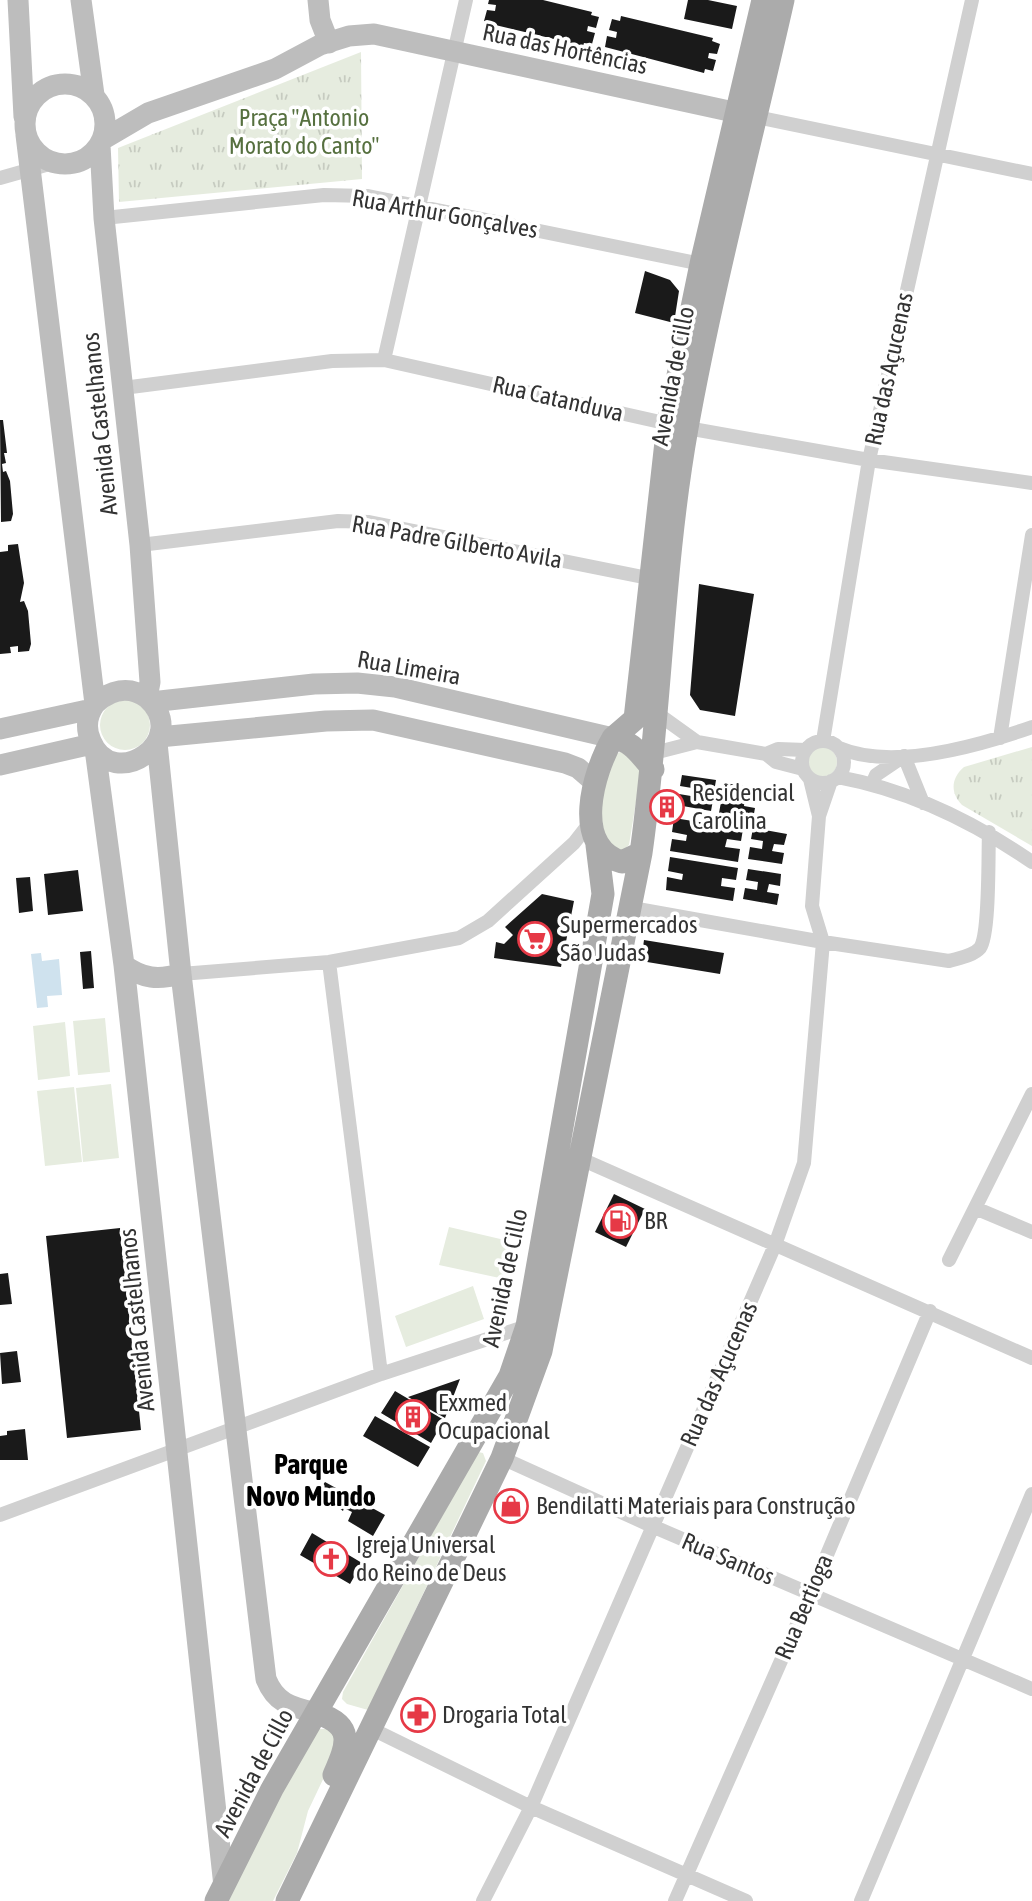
<svg xmlns="http://www.w3.org/2000/svg" width="1032" height="1901" font-family="'Asap Condensed',sans-serif">
<style>
.grass{fill:#e6ecdf}
.park{fill:url(#park-tufts)}
.water{fill:#cfe2ee}
.building{fill:#1a1a1a}
.lines{fill:none;stroke-linecap:round;stroke-linejoin:round}
.street{stroke:#d0d0d0;stroke-width:14}
.secondary{stroke:#bdbdbd;stroke-width:21}
.primary{stroke:#ababab;stroke-width:23}
.labels{text-anchor:middle;stroke-width:7;stroke-linejoin:round;paint-order:stroke}
.street-label{font-size:24px;fill:#333;stroke:#fff}
.park-label{font-size:24px;fill:#56703f;stroke:#fff}
.poi-label{font-size:24px;fill:#333;stroke:#fff;text-anchor:start}
.quarter-label{font-size:28px;font-weight:bold;fill:#000;stroke:#fff}
</style>
<defs>
<pattern id="park-tufts" width="24" height="20" patternUnits="userSpaceOnUse" patternTransform="scale(1.75)"><rect width="24" height="20" fill="#e6ecdf"/><path d="M3 7l-1-3M5 7V3M7 7l1-3M15 17l-1-3M17 17v-4M19 17l1-3" fill="none" stroke="#c6cbc0"/></pattern>
</defs>
<rect width="100%" height="100%" fill="#fff"/>
<!-- grass -->
<path class="grass" d="M100 725a25 25 0 1 1 50 0a25 25 0 1 1-50 0Z
M807 762a15 15 0 1 1 30 0a15 15 0 1 1-30 0Z
M620,752L632,754L641,771L629,845L622,851L609,849C594,812 601,792 613,756Z
M105,1018L110,1072L78,1075L73,1021Z
M65,1022L70,1076L38,1080L33,1026Z
M111,1084L119,1158L83,1162L76,1088Z
M74,1087L82,1162L45,1166L37,1091Z
M449,1227L517,1243L509,1280L439,1265Z
M473,1286L484,1319L406,1347L395,1316Z
M478,1452L483,1453L486,1461L368,1710L347,1704L342,1699L343,1692Z
M316,1729H327L335,1734L336,1752L308,1811L297,1853L273,1901H228L239,1862Z"/>
<!-- park -->
<path class="park" d="M361,52L362,179L119,202L118,148Z
M1032,747V846L962,805C950,793 951,778 964,767Z"/>
<!-- water -->
<path class="water" d="M41,953L42,961L59,959L62,995L47,996L48,1007L37,1008L31,954Z"/>
<!-- building -->
<path class="building" d="M489,0H543L592,12L591,15L599,17L596,28L588,26L587,31L595,33L592,44L584,43L583,46L491,24L484,21L487,10L495,11L496,5L488,4Z
M688,0H708L737,6L732,29L684,19Z
M621,16L713,38L712,41L720,44L717,54L709,53L708,58L716,60L713,71L705,69L704,73L605,47L607,36L616,38L617,32L609,30L612,19L620,21Z
M645,271L670,280L679,291L674,323L635,313Z
M0,420H3L7,453H4L6,463L2,464L3,472L6,471L10,481L13,514L11,521L1,522Z
M18,544L24,583L20,602L24,601L28,611L31,644L29,651L18,652V646L10,647L11,653L0,654V552L8,551V545Z
M699,584L754,594L735,716L700,710L690,695Z
M682,775L716,780L714,792L703,790L701,798L713,800L711,811L677,805L679,794L691,796L692,788L680,786Z
M724,783L758,788L756,800L745,798L744,806L755,808L753,819L719,813L721,802L733,803L734,796L722,794Z
M674,818L743,829L741,841L727,839L725,847L740,849L738,862L670,851L672,839L686,841L687,835L672,832Z
M753,828L787,834L784,845L774,844L772,851L784,853L782,864L748,859L750,847L762,849L763,841L751,839Z
M670,857L738,868L736,880L722,878L721,886L735,888L733,901L666,890L667,877L682,880L683,874L668,871Z
M748,869L781,874L780,886L769,884L767,892L779,894L777,905L743,899L745,888L757,890L758,882L746,880Z
M78,870L83,911L48,915L44,874Z
M30,877L33,911L19,913L16,878Z
M542,894L574,901L561,967L494,958L496,942L504,944L513,935L505,927Z
M644,940L724,953L720,974L641,961Z
M91,951L94,988L83,989L80,952Z
M614,1194L645,1209L626,1247L595,1232Z
M120,1228L141,1430L67,1438L46,1236Z
M8,1273L12,1304L0,1305V1274Z
M17,1351L21,1382L2,1384L0,1353Z
M460,1379L445,1418L408,1397Z
M395,1391L444,1420L431,1443L381,1413Z
M375,1416L430,1447L418,1467L363,1436Z
M25,1429L28,1460H0V1436L7,1435V1431Z
M325,1482L385,1515L373,1536L348,1521L352,1512L344,1508L343,1511L318,1492Z
M312,1533L362,1563L350,1584L300,1555Z
M408,1702L433,1714L427,1728L403,1717Z"/>
<g class="lines">
<!-- street -->
<path class="street" d="M757,117L1032,174
M0,178L53,163
M104,218L324,195L368,196L701,264
M384,360L466,0
M123,388L332,361L384,360L687,428L869,460L1032,483
M140,545L338,521L369,522L648,578
M658,714L697,742
M1000,738L1032,535
M823,741L869,460L972,0
M802 762a21 21 0 1 1 42 0a21 21 0 1 1-42 0Z
M839,748C893,771 978,746 1032,727
M654,753L697,742L766,754L778,749L806,750
M766,754L776,762L803,769
M904,756L923,803
M838,777C908,790 974,822 1032,862
M810,779L819,816L831,781
M872,784L876,775L904,756
M632,908L823,942L949,961C959,958 973,956 980,948C990,934 988,853 989,832
M329,962L381,1374
M181,974L329,962L459,938L488,921L574,843L592,820
M581,1159L1032,1358
M975,1208L1032,1232
M949,1260L1032,1094
M502,1458L652,1526L1032,1689
M0,1515L381,1374L527,1326
M372,1729L531,1807L746,1901
M483,1901L531,1807L775,1245L804,1163L823,942L812,906L819,816
M675,1901L810,1595L930,1311
M861,1901L1032,1494"/>
<!-- secondary -->
<path class="secondary" d="M18,0L24,117
M81,0L94,95
M318,0L320,20L329,43
M25 124a40 40 0 1 1 80 0a40 40 0 1 1-80 0Z
M26,135L95,704C87,715 85,728 91,741C113,794 193,740 147,698C129,685 110,690 95,704
M102,140L148,113L275,69L320,45L349,36L374,34L752,116
M100,145L104,218L140,545L150,682L147,698
M151,702L314,684L357,683L395,687L613,738
M0,729L92,709
M159,737L326,721L373,720L565,763L578,768L593,781
M157,743L181,974L266,1679C276,1704 292,1707 316,1713
M95,749L124,965L224,1886
M0,765L92,744
M124,965C143,979 158,980 181,974"/>
<!-- primary -->
<path class="primary" d="M613,738L635,719L668,424L701,264L763,0
M653,769C640,755 633,741 613,738C593,772 571,847 622,862L641,853C661,712 662,568 687,428C713,284 751,142 783,0
M316,1713C356,1725 347,1745 334,1775
M216,1901L272,1789L510,1376L527,1326L603,894L597,845
M287,1901L502,1458L541,1351L641,853"/>
</g>
<!-- icons -->
<defs>
<g id="building-ring" transform="scale(1.75)"><circle r="9.5" fill="#fff" stroke="#e63946" stroke-width="1.5"/><path d="M-4-6H4V6H1V3H-1V6H-4ZM-2.5-4.3h1.7v1.8h-1.7ZM.8-4.3h1.7v1.8H.8ZM-2.5-1h1.7V.8h-1.7ZM.8-1h1.7V.8H.8Z" fill="#e63946"/></g>
<g id="supermarket-ring" transform="scale(1.75)"><circle r="9.5" fill="#fff" stroke="#e63946" stroke-width="1.5"/><path d="M-6-5.5h2.5l.6 2H6L4.5 2H-2.5L-4.4-4H-6ZM-1.5 3.2a1.3 1.3 0 1 0 .1 0ZM3 3.2a1.3 1.3 0 1 0 .1 0Z" fill="#e63946"/></g>
<g id="fuel-ring" transform="scale(1.75)"><circle r="9.5" fill="#fff" stroke="#e63946" stroke-width="1.5"/><path d="M-5.5-6h7V0h2V4h1.3V-2.5L3-4.5l.8-.8L6-3V5H2.5V1h-1V6h-7ZM-4.2-4.7v3.2H.2V-4.7Z" fill="#e63946"/></g>
<g id="shop-ring" transform="scale(1.75)"><circle r="9.5" fill="#fff" stroke="#e63946" stroke-width="1.5"/><path d="M-5-2.5h2.3a2.7 3.5 0 0 1 5.4 0H5L5.5 6h-11ZM-1.5-2.5h3a1.5 2.3 0 0 0-3 0Z" fill="#e63946"/></g>
<g id="church-ring" transform="scale(1.75)"><circle r="9.5" fill="#fff" stroke="#e63946" stroke-width="1.5"/><path d="M-1.2-6h2.4v3.5h3.3v2.4h-3.3V6h-2.4V-.1h-3.3v-2.4h3.3Z" fill="#e63946"/></g>
<g id="pharmacy-ring" transform="scale(1.75)"><circle r="9.5" fill="#fff" stroke="#e63946" stroke-width="1.5"/><path d="M-2-6h4v4h4v4h-4v4h-4v-4h-4v-4h4Z" fill="#e63946"/></g>
</defs>
<g fill-rule="evenodd">
<use href="#building-ring" x="667" y="807"/>
<use href="#supermarket-ring" x="535" y="939"/>
<use href="#fuel-ring" x="620" y="1221"/>
<use href="#building-ring" x="413" y="1417"/>
<use href="#shop-ring" x="511" y="1506"/>
<use href="#church-ring" x="331" y="1559"/>
<use href="#pharmacy-ring" x="418" y="1715"/>
</g>
<g class="labels">
<!-- street labels -->
<g class="street-label">
<text transform="translate(565 49) rotate(12)" y="8">Rua das Hortências</text>
<text transform="translate(445 214) rotate(10)" y="8">Rua Arthur Gonçalves</text>
<text transform="translate(889 369) rotate(-78)" y="8">Rua das Açucenas</text>
<text transform="translate(673 376) rotate(-79)" y="8">Avenida de Cillo</text>
<text transform="translate(558 399) rotate(13)" y="8">Rua Catanduva</text>
<text transform="translate(100 424) rotate(-96)" y="8">Avenida Castelhanos</text>
<text transform="translate(457 542) rotate(10)" y="8">Rua Padre Gilberto Avila</text>
<text transform="translate(409 668) rotate(10)" y="8">Rua Limeira</text>
<text transform="translate(505 1278) rotate(-78)" y="8">Avenida de Cillo</text>
<text transform="translate(137 1320) rotate(-96)" y="8">Avenida Castelhanos</text>
<text transform="translate(719 1374) rotate(-66)" y="8">Rua das Açucenas</text>
<text transform="translate(728 1559) rotate(23)" y="8">Rua Santos</text>
<text transform="translate(804 1607) rotate(-67)" y="8">Rua Bertioga</text>
<text transform="translate(254 1773) rotate(-62)" y="8">Avenida de Cillo</text>
</g>
<!-- park labels -->
<g class="park-label">
<text x="304" y="126">Praça "Antonio<tspan x="304" dy="28">Morato do Canto"</tspan></text>
</g>
<!-- poi labels -->
<g class="poi-label">
<text x="692" y="801">Residencial<tspan x="692" dy="28">Carolina</tspan></text>
<text x="560" y="933">Supermercados<tspan x="560" dy="28">São Judas</tspan></text>
<text x="644" y="1229">BR</text>
<text x="438" y="1411">Exxmed<tspan x="438" dy="28">Ocupacional</tspan></text>
<text x="536" y="1514">Bendilatti Materiais para Construção</text>
<text x="356" y="1553">Igreja Universal<tspan x="356" dy="28">do Reino de Deus</tspan></text>
<text x="442" y="1723">Drogaria Total</text>
</g>
<!-- quarter labels -->
<g class="quarter-label">
<text x="311" y="1474">Parque<tspan x="311" dy="32">Novo Mundo</tspan></text>
</g>
</g>
</svg>
